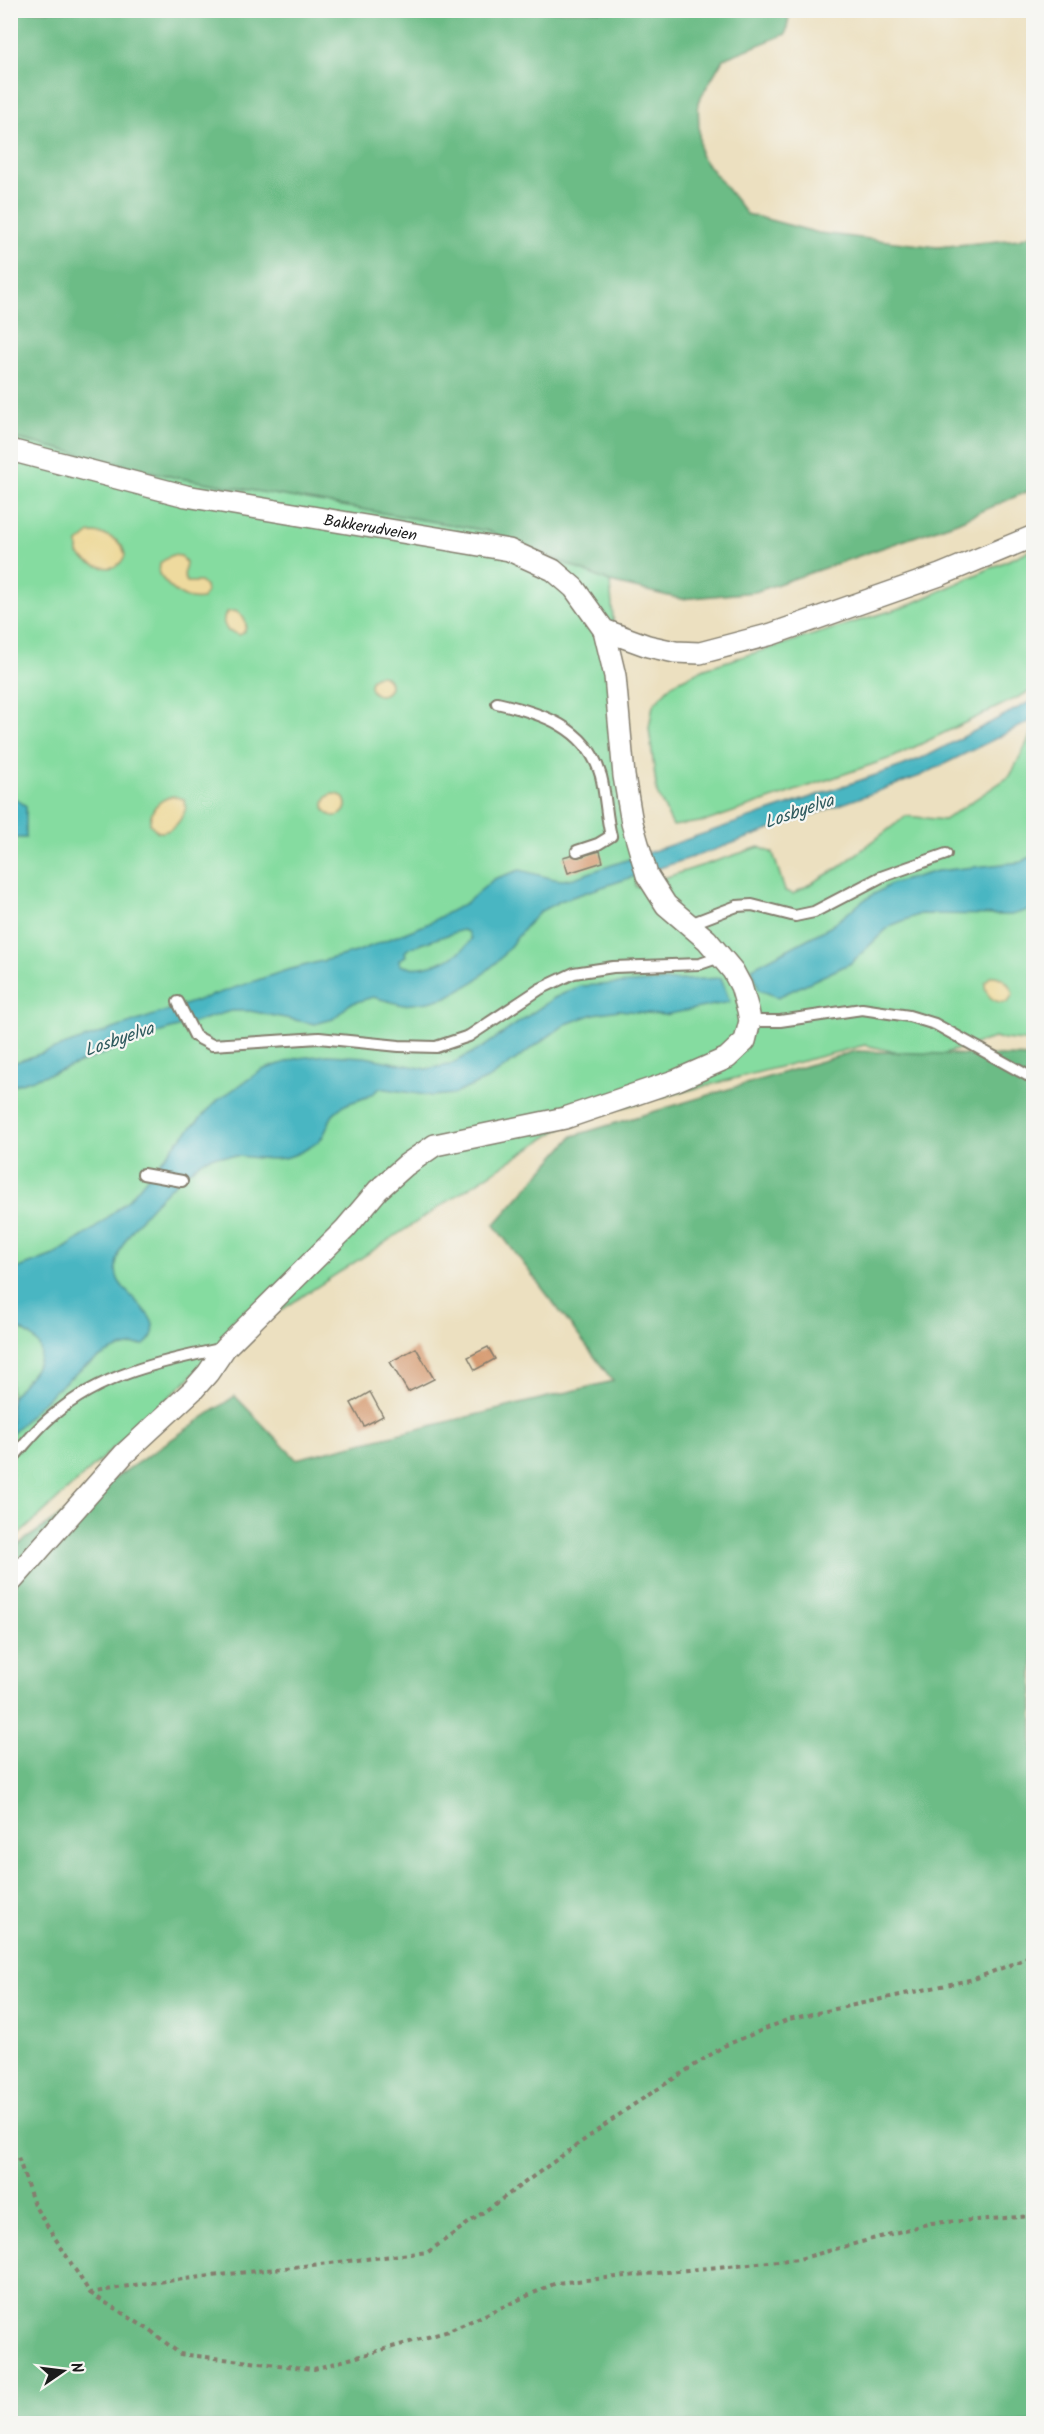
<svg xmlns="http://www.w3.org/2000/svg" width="1044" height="2434" font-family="Kalam,sans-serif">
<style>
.green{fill:#85dca0;stroke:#507c5e;stroke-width:1.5}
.forest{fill:#6cbc86;stroke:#446c51;stroke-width:1.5}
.sand{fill:#eeda9e;stroke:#857b5d;stroke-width:1.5}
.water{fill:#48b6c2;stroke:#32696f;stroke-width:1.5;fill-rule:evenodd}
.building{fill:#d69a70}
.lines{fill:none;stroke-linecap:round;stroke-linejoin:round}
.lane-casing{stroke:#847e6e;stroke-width:14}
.street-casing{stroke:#847e6e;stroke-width:24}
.path{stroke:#847e6e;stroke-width:4;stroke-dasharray:4.5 4.5;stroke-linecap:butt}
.lane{stroke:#fff;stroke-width:10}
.street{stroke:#fff;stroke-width:21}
.labels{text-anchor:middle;stroke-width:4.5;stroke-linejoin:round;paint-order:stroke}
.street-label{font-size:16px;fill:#1c1c1c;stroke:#f6f6f2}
.water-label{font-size:18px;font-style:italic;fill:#2e5a5e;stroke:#f6f6f2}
</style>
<rect width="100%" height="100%" fill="#f6f6f2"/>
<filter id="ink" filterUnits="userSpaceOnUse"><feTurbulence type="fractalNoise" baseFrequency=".0167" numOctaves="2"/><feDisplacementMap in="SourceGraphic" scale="12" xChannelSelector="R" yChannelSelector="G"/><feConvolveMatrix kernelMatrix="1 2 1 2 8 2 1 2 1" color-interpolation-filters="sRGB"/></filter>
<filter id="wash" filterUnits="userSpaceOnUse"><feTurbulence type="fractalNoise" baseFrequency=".008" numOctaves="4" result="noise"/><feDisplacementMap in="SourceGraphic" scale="24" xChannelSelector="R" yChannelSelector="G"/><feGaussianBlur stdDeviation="1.35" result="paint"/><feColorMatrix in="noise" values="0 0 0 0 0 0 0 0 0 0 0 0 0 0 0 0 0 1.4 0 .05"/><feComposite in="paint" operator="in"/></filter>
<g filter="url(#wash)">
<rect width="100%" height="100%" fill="#ece0c0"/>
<!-- green -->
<path class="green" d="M18,439L174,477L488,531L610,582L636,887L759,847L773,853L785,891L793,894L838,868L906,816L944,820L1010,776L1033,731V1042L994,1038L926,1059L865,1045L573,1120L220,1350L11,1542L10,452Z
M1033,549V690L894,757L707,821L673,826L657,793L649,728L653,705L672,684L705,668L907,606Z"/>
<!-- forest -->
<path class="forest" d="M11,11H790L786,34L723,59L698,102L700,155L747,214L819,233L937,247L1019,239L1033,234V489L957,522L755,592L681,599L610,582L488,531L174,477L19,439L11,452Z
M855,1051L1033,1057V2423H11L10,1550L235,1396L296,1459L613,1381L494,1225L573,1136Z"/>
<!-- sand -->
<path class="sand" d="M90,533C104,533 123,539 125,555C117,577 90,566 78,554V543Z
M172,555L181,556L186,562L184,576L187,582H200L205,586L206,593L202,599C184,602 169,588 159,574L160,563Z
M235,611C243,615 249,623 244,632L240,635L228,631C223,624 222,619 227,612Z
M370 685a10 10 0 1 1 20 0a10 10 0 1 1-20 0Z
M324 805a11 11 0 1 1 22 0a11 11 0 1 1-22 0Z
M173,796L184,799L186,808C181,821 173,833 158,832L150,824C150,809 158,800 173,796Z
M991,976C1002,975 1010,984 1013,994L1008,1002C995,1004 984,996 985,982Z"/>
<!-- water -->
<path class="water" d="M1033,700V720L920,776L711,851L560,901L541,911L527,925L499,960L474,982L447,997L429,1002L403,1005L373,997L350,1004L333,1019L315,1024L250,1011H231L151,1035L59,1071L11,1086L10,1064L284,971L356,952L425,925L466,903L494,879L520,870L554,879L563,880L574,878L902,766L929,755ZM462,930L468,932L471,939C460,959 421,973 400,965L399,960L406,956L405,952L409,948Z
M10,795L26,806V838H11Z
M1033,855V909L1011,915L920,914L890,926L851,963L778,997L759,990L752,968L830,927L864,900L891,884L937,871L1022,862Z
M721,978L730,1002L664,1015L619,1010L594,1014L566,1024L490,1078L454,1094L432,1096L380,1088C365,1102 352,1099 340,1108C329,1115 328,1130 321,1139C313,1147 294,1156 284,1158C272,1161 248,1156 234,1156C227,1156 217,1155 211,1157C193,1163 151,1205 139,1221C128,1235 110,1259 118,1279C125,1298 174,1322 144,1345C99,1341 40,1403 11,1435V1398C36,1368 63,1347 11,1325V1271L56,1254L94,1229L129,1199L178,1141L218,1100L262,1070L298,1058L328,1055L365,1057L426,1069L449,1065L483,1047L554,998L580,986Z"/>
<g id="blocks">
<!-- building -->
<path class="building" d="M600,851L603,862L568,873L563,857L577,853L578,857Z
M488,1347L495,1359L475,1370L468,1357Z
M416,1348L434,1379L408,1392L390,1362Z
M370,1392L383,1416L364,1426L351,1403Z"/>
</g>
</g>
<g filter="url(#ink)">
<use href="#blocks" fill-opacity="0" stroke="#847e6e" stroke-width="1.5"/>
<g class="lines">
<!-- lane casing -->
<g class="lane-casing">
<path id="lane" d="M497,703C541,713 587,727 601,776C606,796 606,816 611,836L598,844L577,851
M690,924L737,906L752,905L795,916L814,912L881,877L946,854
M178,1002L195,1036L212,1045L319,1038L399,1046L436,1047L469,1036L540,989L574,973L613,967L700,964L723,956
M750,1021H780L862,1009L909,1016L935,1024L1034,1079
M143,1174L182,1181
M10,1461C24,1446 36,1429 51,1417C100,1374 162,1361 225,1348"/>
</g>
<!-- street casing -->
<g class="street-casing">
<g id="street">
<path id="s1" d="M10,450L186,496L509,550L553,570L574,588L604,630L648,646L675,652L700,653L772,634L940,575L1034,536"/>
<path d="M10,1583L124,1454L193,1390L208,1373L225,1348L345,1229L378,1190L406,1165L435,1145L565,1118L677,1080L727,1058L745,1041L750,1021L748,1010L741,986L733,971L707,940L666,905L647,875L632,823L624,776L615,676L604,630"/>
</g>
</g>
<!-- path -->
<path class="path" d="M10,2155L18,2157L34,2205L90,2293L140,2284L428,2252L630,2107L724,2046L789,2019L974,1979L1025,1959L1034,1948
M90,2293L151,2331L180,2354L314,2369L449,2331L556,2283L799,2259L931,2223L1034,2216"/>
<!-- lane -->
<use href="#lane" class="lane"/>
<!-- street -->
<use href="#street" class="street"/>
</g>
</g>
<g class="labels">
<!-- street labels -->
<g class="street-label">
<text dy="6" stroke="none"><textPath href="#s1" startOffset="369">Bakkerudveien</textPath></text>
</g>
<!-- water labels -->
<g class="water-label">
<text transform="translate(799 811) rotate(-19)" y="6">Losbyelva</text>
<text transform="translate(119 1039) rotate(-19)" y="6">Losbyelva</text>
</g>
</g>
<!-- margin -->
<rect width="1044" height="2434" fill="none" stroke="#f6f6f2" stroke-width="36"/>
<!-- north arrow -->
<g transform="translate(63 2371) rotate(76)" stroke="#f6f6f2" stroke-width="4.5" paint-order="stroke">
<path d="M0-4.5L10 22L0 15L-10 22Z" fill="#1c1c1c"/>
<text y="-9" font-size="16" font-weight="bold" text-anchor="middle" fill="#1c1c1c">N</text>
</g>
</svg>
